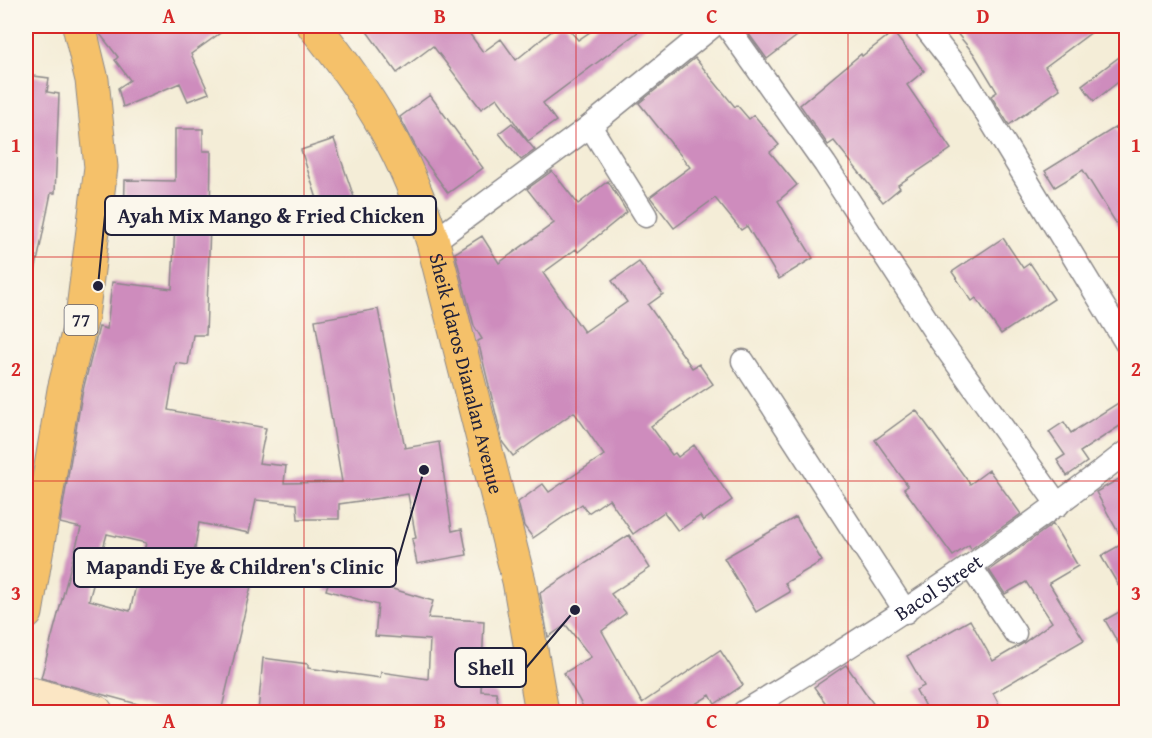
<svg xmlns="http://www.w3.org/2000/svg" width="1152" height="738" font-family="'Gentium Book Plus',serif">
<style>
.building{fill:#ce8cbd;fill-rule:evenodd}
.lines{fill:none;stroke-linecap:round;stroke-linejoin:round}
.street-casing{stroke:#8b8889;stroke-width:25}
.secondary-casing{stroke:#8b8889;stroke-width:34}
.primary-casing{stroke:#8b8889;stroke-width:35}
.highway-casing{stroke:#8b8889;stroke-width:35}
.street{stroke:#fff;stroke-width:22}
.secondary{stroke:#fbe6c4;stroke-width:32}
.primary{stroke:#f5c16b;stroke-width:33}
.highway{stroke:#f5c16b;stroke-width:33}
.grid{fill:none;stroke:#d62828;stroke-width:1.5;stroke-opacity:0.55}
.labels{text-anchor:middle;stroke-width:4.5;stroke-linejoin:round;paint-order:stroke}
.shield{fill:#fbf7ec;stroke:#636270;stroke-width:1.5}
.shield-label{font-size:18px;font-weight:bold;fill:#22223b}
.street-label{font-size:20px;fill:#22223b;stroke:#fbf7ec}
.leader{fill:none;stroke:#22223b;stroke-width:2}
.callout-dot{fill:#22223b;stroke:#fbf7ec;stroke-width:2}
.callout{fill:#fbf7ec;stroke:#22223b;stroke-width:2}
.callout-label{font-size:21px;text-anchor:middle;font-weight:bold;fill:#22223b}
.neatline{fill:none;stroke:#d62828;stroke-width:2}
.grid-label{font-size:20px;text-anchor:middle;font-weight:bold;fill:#d62828}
</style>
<rect width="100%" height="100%" fill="#fbf7ec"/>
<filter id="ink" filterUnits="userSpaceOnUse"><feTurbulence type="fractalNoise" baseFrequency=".0167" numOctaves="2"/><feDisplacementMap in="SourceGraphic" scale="12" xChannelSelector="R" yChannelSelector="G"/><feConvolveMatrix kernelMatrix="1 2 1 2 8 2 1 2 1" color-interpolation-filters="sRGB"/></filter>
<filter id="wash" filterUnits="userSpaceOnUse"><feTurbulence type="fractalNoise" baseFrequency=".008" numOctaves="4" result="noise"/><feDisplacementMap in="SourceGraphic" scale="24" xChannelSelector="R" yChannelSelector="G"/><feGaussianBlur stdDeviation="1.35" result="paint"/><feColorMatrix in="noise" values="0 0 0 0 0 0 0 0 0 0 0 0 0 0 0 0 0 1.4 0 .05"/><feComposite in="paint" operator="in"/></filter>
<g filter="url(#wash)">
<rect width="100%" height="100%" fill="#f4edd7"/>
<g id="blocks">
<!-- building -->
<path class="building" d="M98,26H230L191,54L209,93L188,101L180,83L123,107L118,88L130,80L115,60L118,57L100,34Z
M363,26H464L483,52L501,39L516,60L558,26H566L578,40L599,26H646L543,103L556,121L528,141L497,98L481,109L433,46L397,73Z
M743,26H810L767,59Z
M951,26H1100L1045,67L1060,89L1009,125L991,96L997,92L974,54Z
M893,32L924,71L907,85L951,149L898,185L900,188L883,202L834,141L828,145L800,105L861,54L862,56Z
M1126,52V76L1094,101L1082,85Z
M695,58L735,107L737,105L749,119L754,115L779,145L770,152L797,185L778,201L813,258L779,279L747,226L741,230L715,198L674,228L650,197L690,167L639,103Z
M26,75L49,78L47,92L59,94L55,193H51L34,277L26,276V192L31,150L26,149Z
M430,95L483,168L448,193L419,153L400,117Z
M512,123L535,150L521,160L499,133Z
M1116,127L1126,144V239L1083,170L1055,187L1045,171Z
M175,129H203V151H211L210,226L206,335H193L188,365L176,363L168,410L266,428L259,463L286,466L284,483L342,482L315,320L378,309L405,448L439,442L452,531L462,529L467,555L417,564L412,539L416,538L408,494L339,504V519H298L297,504L256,500L249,533L199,523L191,573L251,586L221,712H167L41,678L81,528L60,523L82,394L99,327L107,329L112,282L172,289L175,223L124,220L125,180L175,181ZM107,534L146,543L130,611L89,600Z
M334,139L358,209L324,220L301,150Z
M552,171L578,204L608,181L627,212L578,252L576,249L543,273L584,332L627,302L612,281L639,262L663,294L648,305L692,368L699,364L713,384L651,426L672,455L675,453L678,457L694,445L732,500L703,521L700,516L678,531L664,512L633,534L609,499L588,513L582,504L533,538L524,526L518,502L543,484L549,492L604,455L574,412L513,456L503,443L478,341L482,339L474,326L455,253L482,236L499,263L554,223L527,189Z
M1003,238L1023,268L1030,263L1054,299L1001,334L976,298L972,301L952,272Z
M1126,398V422L1080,452L1087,462L1067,476L1057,460L1065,455L1049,432L1064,422L1071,433Z
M916,410L970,484L989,470L1021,514L971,549L969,545L953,556L904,489L908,486L875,440Z
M1126,475V598L1101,556L1124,543L1096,492Z
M796,517L822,561L785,583L790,592L756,612L724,558Z
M1053,524L1078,566L1049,583L1084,640L993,693L1003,712H928L916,690L924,686L907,656L970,620L993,661L1022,644L1052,622L1026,582L1005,594L989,570Z
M629,535L650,568L611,594L626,613L602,631L642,703L720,650L743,685L715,704L710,695L682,712H586L564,673L591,657L566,625L548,637L540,593Z
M332,571L433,601L428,618L484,621L481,691L496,692L500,712H258L263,658L308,664V668L380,678L381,672L428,679L430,640L375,636L378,605L326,590Z
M1126,608V657L1105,620Z
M846,665L879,712H832L814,687Z"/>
</g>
</g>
<g filter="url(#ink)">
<use href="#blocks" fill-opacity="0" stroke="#8b8889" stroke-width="1.5"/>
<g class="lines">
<!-- street casing -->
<g class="street-casing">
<g id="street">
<path d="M727,26L825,164L940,340L1058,505"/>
<path d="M924,26L964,77L1126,343"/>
<path d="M590,126L646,216"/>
<path d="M433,242L590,126L713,26"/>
<path d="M743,361L906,612"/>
<path d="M971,567L1015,633"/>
<path id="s1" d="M744,712C876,631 1005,547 1126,452"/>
</g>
</g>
<!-- secondary casing -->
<g class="secondary-casing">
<path id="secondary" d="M26,692L97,712"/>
</g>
<!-- primary casing -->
<g class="primary-casing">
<g id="primary">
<path id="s2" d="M314,26C371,96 406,155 433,242L519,581L542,712"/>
</g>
</g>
<!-- highway casing -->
<g class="highway-casing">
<path id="highway" d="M26,613L64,390L82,317L101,167L92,80L79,26"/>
</g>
<!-- street -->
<use href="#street" class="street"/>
<!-- secondary -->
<use href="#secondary" class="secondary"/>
<!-- primary -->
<use href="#primary" class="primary"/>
<!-- highway -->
<use href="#highway" class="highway"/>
</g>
</g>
<!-- grid -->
<path class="grid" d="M304,26V712M576,26V712M848,26V712M26,257H1126M26,481H1126"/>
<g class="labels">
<!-- shield labels -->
<rect class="shield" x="64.5" y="305" width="33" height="30" rx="4.5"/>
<g class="shield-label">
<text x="81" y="326">77</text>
</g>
<!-- street labels -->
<g class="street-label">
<text dy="7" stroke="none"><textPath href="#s2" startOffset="384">Sheik Idaros Dianalan Avenue</textPath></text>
<text dy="7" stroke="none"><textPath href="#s1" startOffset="231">Bacol Street</textPath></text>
</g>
</g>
<!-- callouts -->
<path class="leader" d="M98 286L105 215M424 470L396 567M575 610L526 668"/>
<g class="callout-dot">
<circle cx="98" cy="286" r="6"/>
<circle cx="424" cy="470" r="6"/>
<circle cx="575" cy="610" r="6"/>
</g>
<g class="callout">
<rect x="105" y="196" width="331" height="39" rx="6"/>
<rect x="74" y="548" width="322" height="39" rx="6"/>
<rect x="455" y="648" width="71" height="39" rx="6"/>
</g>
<g class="callout-label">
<text x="271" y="223">Ayah Mix Mango &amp; Fried Chicken</text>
<text x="235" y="574">Mapandi Eye &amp; Children's Clinic</text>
<text x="491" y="675">Shell</text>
</g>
<!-- margin -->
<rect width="1152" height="738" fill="none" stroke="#fbf7ec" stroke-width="66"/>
<rect x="33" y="33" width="1086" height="672" class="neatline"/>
<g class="grid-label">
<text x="169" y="23">A</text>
<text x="440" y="23">B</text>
<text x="712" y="23">C</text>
<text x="983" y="23">D</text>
<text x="16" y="152">1</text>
<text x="1136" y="152">1</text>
<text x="16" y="376">2</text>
<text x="1136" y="376">2</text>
<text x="16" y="600">3</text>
<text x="1136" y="600">3</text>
<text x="169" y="728">A</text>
<text x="440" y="728">B</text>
<text x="712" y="728">C</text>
<text x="983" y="728">D</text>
</g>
</svg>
